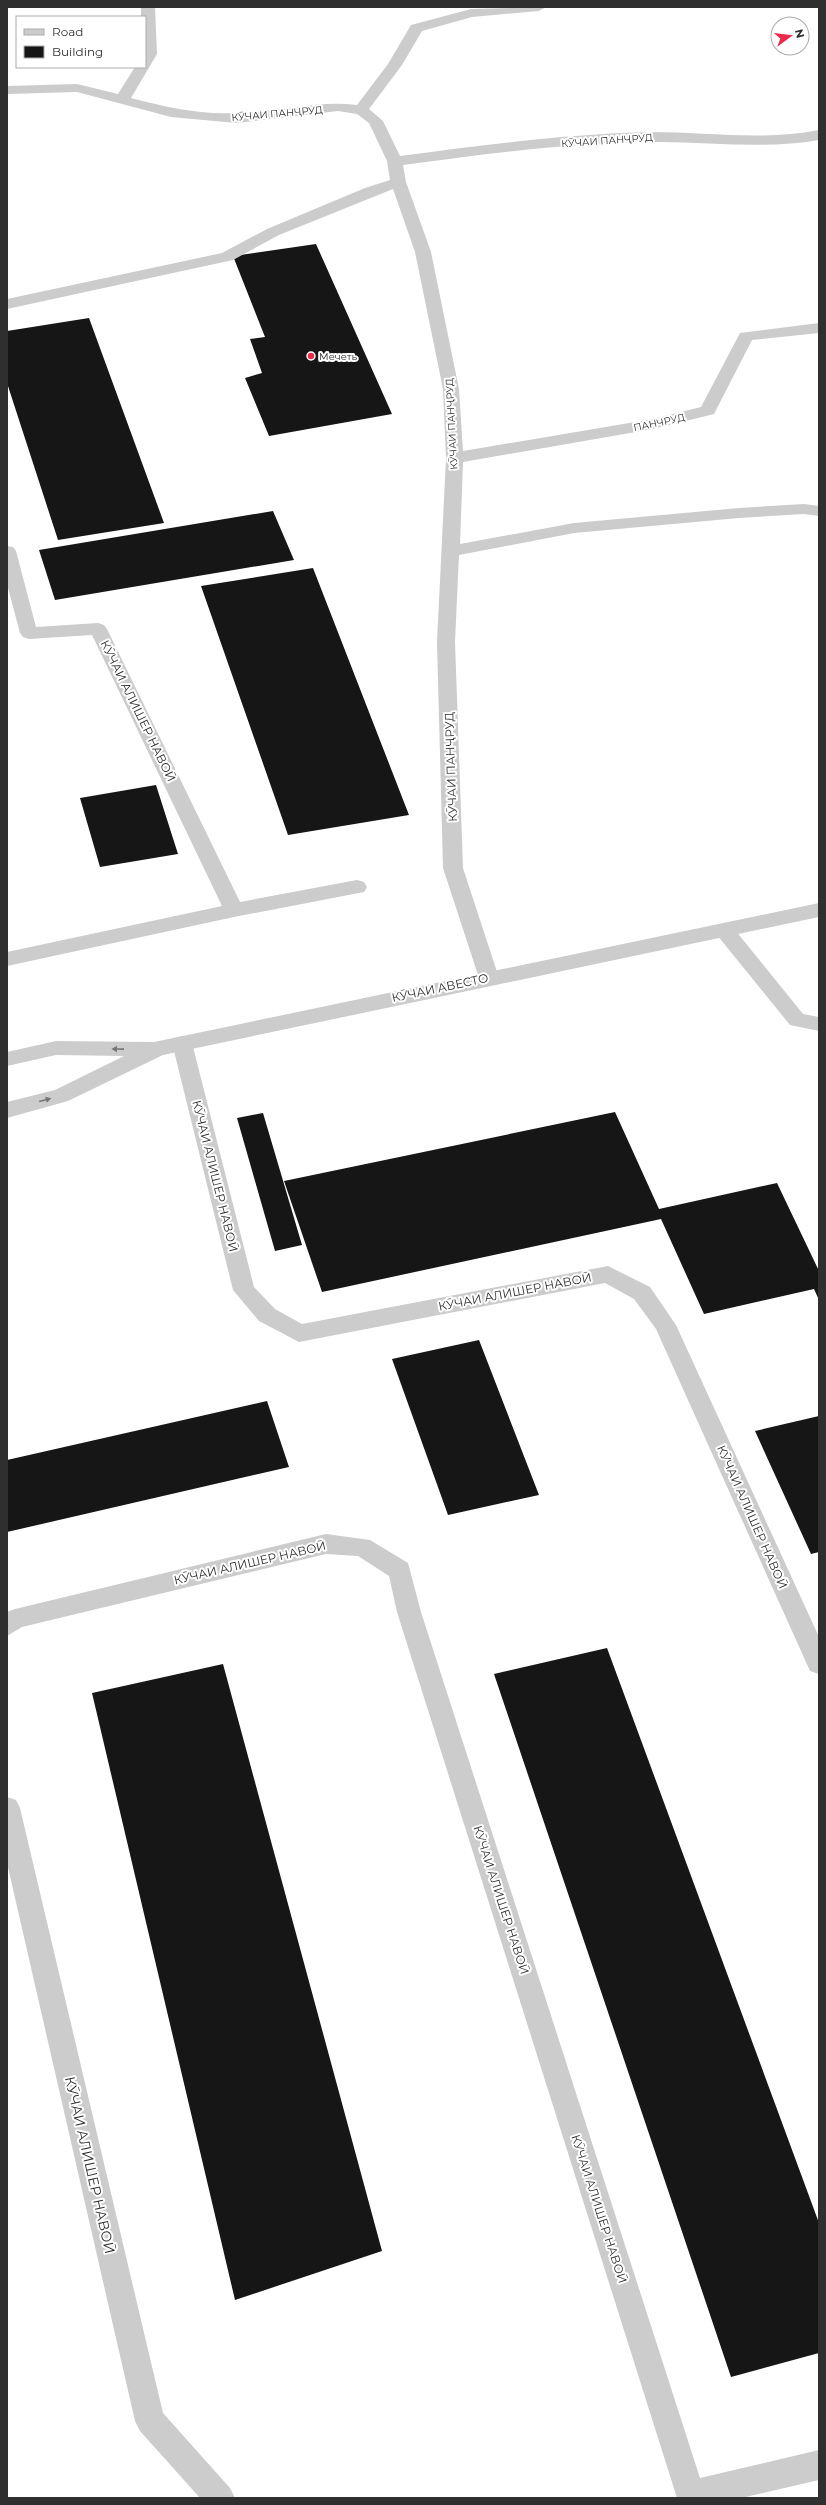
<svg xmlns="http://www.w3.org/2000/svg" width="826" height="2505" font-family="Montserrat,sans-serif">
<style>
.building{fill:#161616}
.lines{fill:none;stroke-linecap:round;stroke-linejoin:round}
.lane{fill:#ccc;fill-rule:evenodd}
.street{fill:#ccc;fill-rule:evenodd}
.oneway{fill:#767676}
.poi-dot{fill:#ed2a4c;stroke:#fff;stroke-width:1.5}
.labels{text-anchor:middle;stroke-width:4;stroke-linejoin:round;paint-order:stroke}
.far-street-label{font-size:10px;fill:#2f2f2f;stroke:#fff}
.far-poi-label{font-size:10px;fill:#2f2f2f;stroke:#fff;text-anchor:start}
.street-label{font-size:12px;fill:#2f2f2f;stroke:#fff}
.near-street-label{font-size:14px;fill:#2f2f2f;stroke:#fff}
</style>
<rect width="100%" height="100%" fill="#fff"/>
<!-- building -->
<path class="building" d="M316,244L392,414L269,436L245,378L262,373L250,339L265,337L233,256Z
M89,318L164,523L58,540L7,383V331Z
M273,511L294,560L55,600L39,550Z
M313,568L409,815L288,835L201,586Z
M156,785L178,854L100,867L80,798Z
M615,1112L659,1209L777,1183L819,1271V1300L814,1289L704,1314L661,1219L322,1292L284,1181Z
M263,1113L302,1245L275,1251L237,1118Z
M479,1340L539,1495L448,1515L392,1359Z
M267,1401L289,1467L7,1532V1460Z
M819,1416V1552L811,1554L755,1431Z
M607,1648L819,2223V2353L731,2377L494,1674Z
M223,1664L382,2251L235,2300L92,1693Z"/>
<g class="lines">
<!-- lane -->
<path class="lane" d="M141,7H155L157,54L131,98C166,107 200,115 236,113C277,112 317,100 357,105L388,64L411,25L471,9L546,7L539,11L472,17L422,31L402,65L369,109L383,121L400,156C483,145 566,134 650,132C707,132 763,141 819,130V140C763,150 707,141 650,142C567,143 485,154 403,165L406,182L431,252L459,389L463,451L653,419L701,407L740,333L819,323V333L752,340L714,414L653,429L463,462L460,544L574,523L739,508L804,504L819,506V516L804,514L739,518L574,533L459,555L455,642L463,868L499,978L496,983L489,985L482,983L479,978L443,868L437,642L446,458L443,389L415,252L393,189L279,235L233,260L7,309V299L222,253L267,229L365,188L390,180L387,161L369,123L357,114L338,111L236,123L171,117L77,92L7,94V86L77,84L118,94L135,67H145V17H141Z
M7,546L13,547L16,551L36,627L98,623L104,625L107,629L240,902L357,880L364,882L367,887L364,892L234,917L7,966V952L222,906L92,635L29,639L23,637L20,633L7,584Z
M724,923L731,925L803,1014L819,1017V1031L790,1025L717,935L714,930L717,925Z
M182,1036L189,1038L192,1043L254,1287L275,1309L302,1324L608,1266L650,1287L676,1325L819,1637V1674L810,1671L656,1329L634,1299L605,1283L299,1342L259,1321L233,1290L172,1043L175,1038Z
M326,1534L370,1540L408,1563L421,1612L700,2478L819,2450V2480L741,2498H677L397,1612L389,1576L358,1556L326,1554L22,1627L7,1636V1612L15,1609Z
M7,1797L16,1800L20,1808L163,2413L230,2488L235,2498H200L140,2431L135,2421L7,1863Z"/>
<!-- street -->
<path class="street" d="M819,903V917L163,1055L68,1101L7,1118V1102L55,1090L124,1056L56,1055L7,1066V1052L56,1041L154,1042Z"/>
</g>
<!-- one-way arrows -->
<defs><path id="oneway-solid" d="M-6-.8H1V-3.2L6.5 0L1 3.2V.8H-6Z"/></defs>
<g class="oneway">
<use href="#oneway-solid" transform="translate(118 1049) rotate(-179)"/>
<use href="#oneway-solid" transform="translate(45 1100) rotate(-15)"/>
</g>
<!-- markers -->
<circle class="poi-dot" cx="311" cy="356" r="4"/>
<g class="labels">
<!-- far-street labels -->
<g class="far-street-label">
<text transform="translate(277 113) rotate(-5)" y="4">КӮЧАИ ПАНҶРУД</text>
<text transform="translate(607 140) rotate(-4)" y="4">КӮЧАИ ПАНҶРУД</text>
<text transform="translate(659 422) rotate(-12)" y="4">ПАНЧРУД</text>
<text transform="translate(451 424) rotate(-93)" y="4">КӮЧАИ ПАНҶРУД</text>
</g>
<!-- far-poi labels -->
<g class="far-poi-label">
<text x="319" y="360">Мечеть</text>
</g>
<!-- street labels -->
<g class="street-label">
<text transform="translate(138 711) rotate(64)" y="4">КӮЧАИ АЛИШЕР НАВОӢ</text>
<text transform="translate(451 767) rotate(-92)" y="4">КӮЧАИ ПАНҶРУД</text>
<text transform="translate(440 988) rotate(-12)" y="4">КӮЧАИ АВЕСТО</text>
<text transform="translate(215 1176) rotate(76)" y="4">КӮЧАИ АЛИШЕР НАВОӢ</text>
<text transform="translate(515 1292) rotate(-11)" y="4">КӮЧАИ АЛИШЕР НАВОӢ</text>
<text transform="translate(752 1517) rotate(66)" y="4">КӮЧАИ АЛИШЕР НАВОӢ</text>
<text transform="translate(250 1563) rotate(-13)" y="4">КӮЧАИ АЛИШЕР НАВОӢ</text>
<text transform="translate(501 1900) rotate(72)" y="4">КӮЧАИ АЛИШЕР НАВОӢ</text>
<text transform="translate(599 2209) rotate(72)" y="4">КӮЧАИ АЛИШЕР НАВОӢ</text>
</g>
<!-- near-street labels -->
<g class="near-street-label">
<text transform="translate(90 2165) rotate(77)" y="5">КӮЧАИ АЛИШЕР НАВОӢ</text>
</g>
</g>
<!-- border -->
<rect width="826" height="2505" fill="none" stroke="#2f2f2f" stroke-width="16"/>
<!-- legend -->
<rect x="16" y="16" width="130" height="52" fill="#ffffff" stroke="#acacac"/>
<rect x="24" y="29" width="20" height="6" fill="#cccccc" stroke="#acacac"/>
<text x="52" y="36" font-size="12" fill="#2f2f2f">Road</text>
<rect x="24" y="46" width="20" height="12" fill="#161616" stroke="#acacac"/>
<text x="52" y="56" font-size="12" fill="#2f2f2f">Building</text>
<!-- north arrow -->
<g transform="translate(790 36) rotate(75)"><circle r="19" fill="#ffffff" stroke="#acacac"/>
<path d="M0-3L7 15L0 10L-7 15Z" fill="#ed2a4c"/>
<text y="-6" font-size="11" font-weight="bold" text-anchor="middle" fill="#2f2f2f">N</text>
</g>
</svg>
